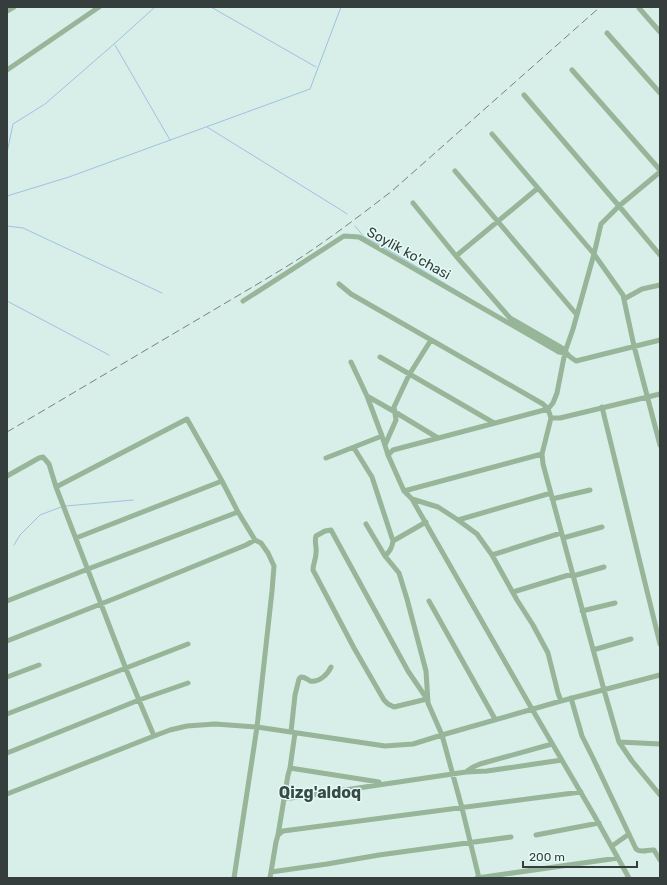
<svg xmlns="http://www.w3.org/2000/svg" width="667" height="885" font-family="Rubik,sans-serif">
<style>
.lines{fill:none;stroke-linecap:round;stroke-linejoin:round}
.stream{stroke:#9ec2e1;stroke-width:1}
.minor{stroke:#97b598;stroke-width:5}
.rail{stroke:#758380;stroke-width:1;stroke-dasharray:8 4;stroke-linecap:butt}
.labels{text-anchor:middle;stroke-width:3;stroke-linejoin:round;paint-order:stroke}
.street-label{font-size:14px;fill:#353e3c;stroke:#e5fbf6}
.quarter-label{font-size:16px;font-weight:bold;fill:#384a46;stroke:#e5fbf6}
</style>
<rect width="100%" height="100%" fill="#d8eee8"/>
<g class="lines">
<!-- stream -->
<path class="stream" d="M211,7L316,67
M115,45L170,140
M207,127L341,210L347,214
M7,153L13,124L45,104L114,44L155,7
M7,196L69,177L310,89L341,7
M7,226L23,228L162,293
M355,226L364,237L382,246L469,298
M7,301L109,355
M66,506L133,500
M14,545L20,535L40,515L61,507"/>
<!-- minor -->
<path class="minor" d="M639,8L660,32
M7,11L14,7
M607,33L660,93
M7,70L99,7
M572,70L660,170
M524,95L619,206L660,255
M455,171L577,315
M660,172L619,206L601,224L594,254L623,295L634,346L660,445
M413,203L456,256L510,318L562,348L569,356L576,361L660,340
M456,256L538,188
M339,284L351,294L543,404L548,409L551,418L542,454L543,464L604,690L619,742L632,761L660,795
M624,299L642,289L660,285
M243,301L344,236L359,237L559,352L565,353
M380,357L494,423
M351,362L367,396L382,436L388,455L404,491L412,499L438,507L458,520L477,534L492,555L517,600L533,625L548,653L558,693L561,701L660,675
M367,396L395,412L438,438
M602,407L660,644
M551,418H560L660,394
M385,445L396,420L394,407L409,375L431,340
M354,448L372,477L393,541C392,548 390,551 385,556
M388,455L393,450L548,409L553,403L557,393L565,352L573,329L594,254L492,134
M326,458L382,436
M7,476L39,458L43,457L49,464L56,487L126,669L154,736
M56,487L187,419L204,449L222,481L238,512L255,540
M404,491L542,454
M412,499L532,709L594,815L629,878
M552,499L590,490
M458,520L551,493
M366,524L385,556L399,573L407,599L426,671L428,703L442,735L462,808L479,878
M331,530L337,541L408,671L427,699L394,707L388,704L384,700L354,648L313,570C313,564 316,559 316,553C317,547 314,542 316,536L325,531Z
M76,538L222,481
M563,538L602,527
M393,541L426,522
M492,555L561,533
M573,576L604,567
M513,592L572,574
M7,601L88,569L238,512
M429,601L495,719
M582,611L615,603
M7,641L121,596L246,545L255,540L261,543L268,553L274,566L272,591L257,727L234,878
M593,650L631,639
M7,677L39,665
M571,698L582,736L593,758L636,849C642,854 648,849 654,850L660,860
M7,714L188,644
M291,732L295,695L299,679L301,677C305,677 307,679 310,681C319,683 328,674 331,667
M295,733L290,768L379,782
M619,742L660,744
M7,753L139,700L188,683
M467,771L473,767L480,764L552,744
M7,794L154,736L170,730L187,726L215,724L257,727L385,746L413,744L442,735L561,701
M284,799L466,772L487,771L562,760
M278,835L288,775L290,768
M536,835L599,823
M612,846L629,834
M271,872L327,864L379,855L511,837
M270,878L276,842L278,835L283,831L581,792
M477,878L618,858"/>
<!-- rail -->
<path class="rail" d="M7,432L261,282C274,274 288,266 300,258C332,237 362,214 392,191L600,7"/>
</g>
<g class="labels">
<!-- street labels -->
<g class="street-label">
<text transform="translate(409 253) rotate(29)" y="5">Soylik ko'chasi</text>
</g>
<!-- quarter labels -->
<g class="quarter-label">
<text x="320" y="798">Qizg'aldoq</text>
</g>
</g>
<!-- border -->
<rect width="667" height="885" fill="none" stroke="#353e3c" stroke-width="16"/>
<!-- scale -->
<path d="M523 861v6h114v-6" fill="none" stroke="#353e3c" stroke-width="2"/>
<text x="529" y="861" font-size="12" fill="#353e3c" stroke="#e5fbf6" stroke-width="3" paint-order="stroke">200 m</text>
</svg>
